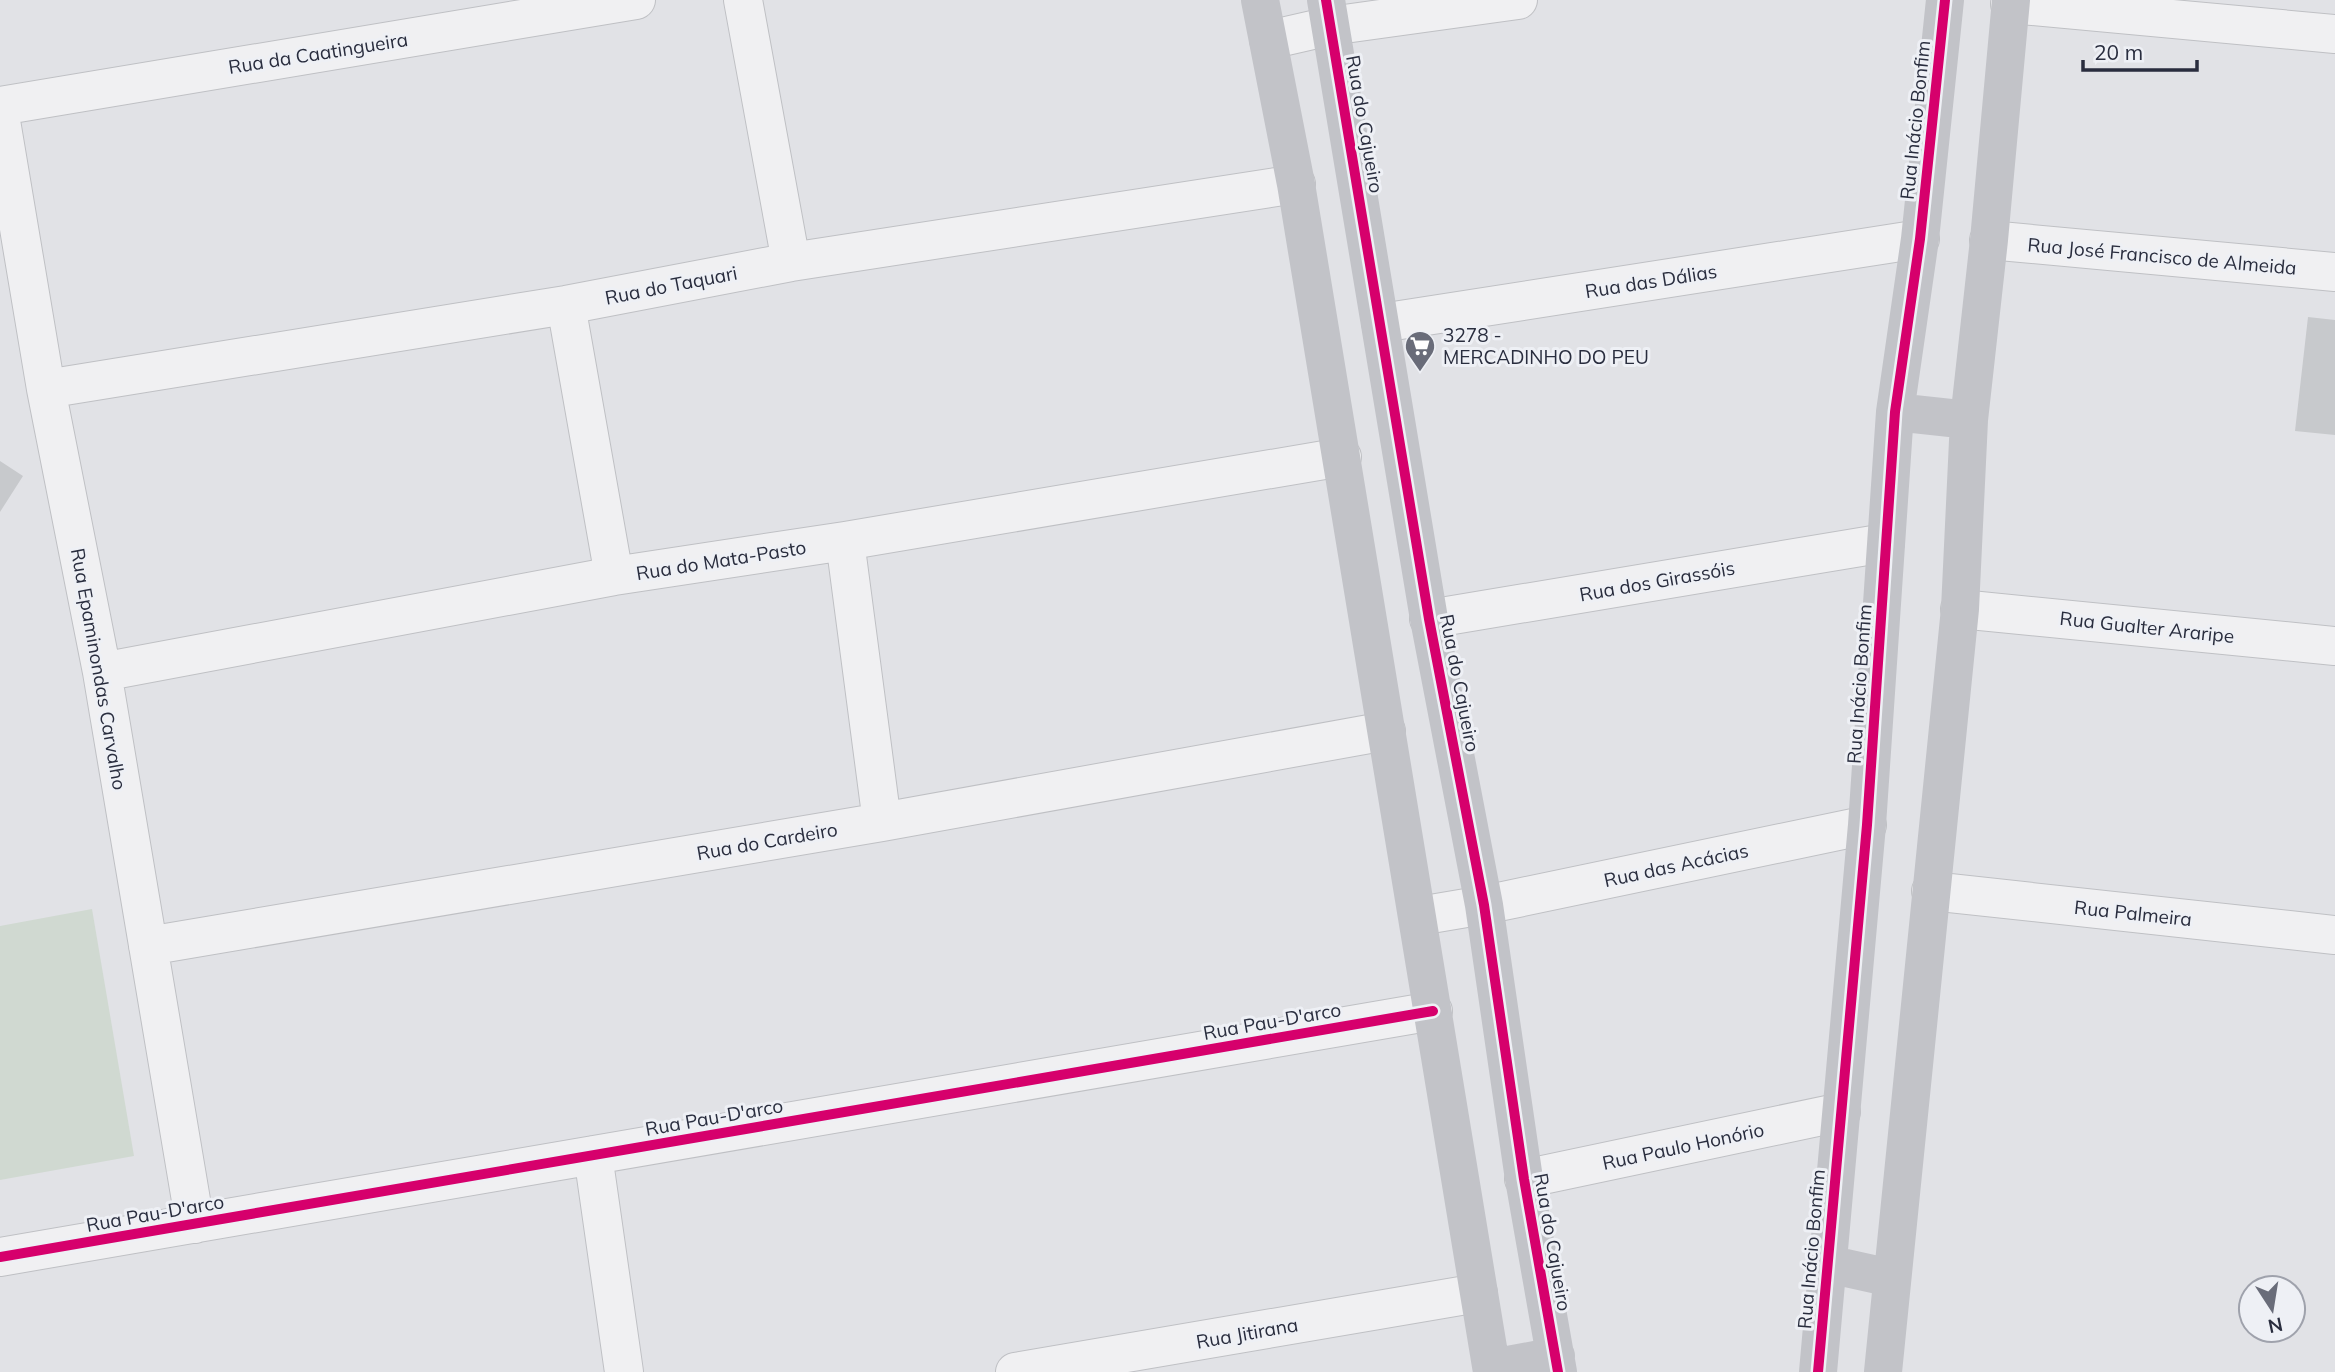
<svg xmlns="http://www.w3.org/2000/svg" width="2335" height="1372" font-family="Mulish,sans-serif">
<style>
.green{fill:#d0d9d1}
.building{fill:#c7c9cc}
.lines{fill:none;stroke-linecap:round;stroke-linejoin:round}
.street-casing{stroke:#bfc0c4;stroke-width:40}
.street{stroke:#f0f0f2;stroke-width:38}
.secondary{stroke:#c2c3c8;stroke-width:38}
.cycleway-casing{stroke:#eef0f5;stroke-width:15}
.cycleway{stroke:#d6006c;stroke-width:10}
.labels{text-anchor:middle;stroke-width:6;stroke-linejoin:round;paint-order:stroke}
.street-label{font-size:19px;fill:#292d3e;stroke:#eef0f5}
.poi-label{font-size:19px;fill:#292d3e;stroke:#eef0f5;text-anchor:start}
</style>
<rect width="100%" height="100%" fill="#e1e2e6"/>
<!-- green -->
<path class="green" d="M92,909L134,1156L0,1180V926Z"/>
<!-- building -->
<path class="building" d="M2308,317L2335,320V435L2295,431Z
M0,461L23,476L0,512Z"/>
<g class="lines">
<!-- street casing -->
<g class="street-casing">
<path id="street" d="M743,0L791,262
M2010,4L2335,34
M1269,40L1330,26L1518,0
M0,106L636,0
M0,115L46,389L102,672L195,1224
M1989,240L2335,272
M566,305L614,576
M1381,323L1920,239
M46,389L566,305L791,262L1296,184
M845,541L882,822
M1960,609L2335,646
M1429,619L1885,543
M102,672L614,576L845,541L1342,457
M1931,891L2335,935
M1419,916L1484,905L1867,825
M148,946L882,822L1386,731
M593,1155L624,1372
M1524,1179L1841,1112
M0,1257L1433,1011
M1015,1372L1478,1293"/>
</g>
<!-- street -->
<use href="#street" class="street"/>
<!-- secondary -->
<path class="secondary" d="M1260,0L1296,184L1492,1372
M1326,0L1429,619L1484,905L1524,1179L1558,1372
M1895,412L1969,420
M1828,1264L1891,1278
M1492,1368L1556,1356
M1818,1372L1867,825L1895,412L1920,239L1945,0
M1883,1372L1960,609L1969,420L1989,240L2011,0"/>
<!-- cycleway casing -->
<g class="cycleway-casing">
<path id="cycleway" d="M1326,0L1429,619L1484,905L1524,1179L1558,1372
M0,1257L1433,1011
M1818,1372L1867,825L1895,412L1920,239L1945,0"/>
</g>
<!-- cycleway -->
<use href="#cycleway" class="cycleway"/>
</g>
<!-- icons -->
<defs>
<g id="supermarket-pin" transform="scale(1.575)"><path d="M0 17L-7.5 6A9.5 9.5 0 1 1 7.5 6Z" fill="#696c79" stroke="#eef0f5"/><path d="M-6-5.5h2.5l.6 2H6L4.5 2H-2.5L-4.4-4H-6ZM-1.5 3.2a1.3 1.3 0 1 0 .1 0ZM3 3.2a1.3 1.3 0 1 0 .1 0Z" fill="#fff"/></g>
</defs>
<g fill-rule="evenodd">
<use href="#supermarket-pin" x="1420" y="346"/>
</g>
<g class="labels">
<!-- street labels -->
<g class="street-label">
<text transform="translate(318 53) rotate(-9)" y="7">Rua da Caatingueira</text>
<text transform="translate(1915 120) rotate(-84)" y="7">Rua Inácio Bonfim</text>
<text transform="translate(1365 124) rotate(80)" y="7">Rua do Cajueiro</text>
<text transform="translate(2162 256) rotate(5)" y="7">Rua José Francisco de Almeida</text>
<text transform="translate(1651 281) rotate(-9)" y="7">Rua das Dálias</text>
<text transform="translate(671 285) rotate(-11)" y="7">Rua do Taquari</text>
<text transform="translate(721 560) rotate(-9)" y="7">Rua do Mata-Pasto</text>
<text transform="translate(1657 581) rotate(-10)" y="7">Rua dos Girassóis</text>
<text transform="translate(2147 627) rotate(6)" y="7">Rua Gualter Araripe</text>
<text transform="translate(99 669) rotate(80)" y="7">Rua Epaminondas Carvalho</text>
<text transform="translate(1460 683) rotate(79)" y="7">Rua do Cajueiro</text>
<text transform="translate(1859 684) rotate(-86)" y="7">Rua Inácio Bonfim</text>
<text transform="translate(767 841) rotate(-10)" y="7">Rua do Cardeiro</text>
<text transform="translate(1676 865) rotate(-12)" y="7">Rua das Acácias</text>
<text transform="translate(2133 913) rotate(6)" y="7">Rua Palmeira</text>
<text transform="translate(1272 1021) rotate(-10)" y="7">Rua Pau-D'arco</text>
<text transform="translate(714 1117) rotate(-10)" y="7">Rua Pau-D'arco</text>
<text transform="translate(1683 1146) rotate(-12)" y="7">Rua Paulo Honório</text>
<text transform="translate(155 1213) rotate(-10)" y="7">Rua Pau-D'arco</text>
<text transform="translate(1553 1242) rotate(80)" y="7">Rua do Cajueiro</text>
<text transform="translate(1811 1249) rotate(-85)" y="7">Rua Inácio Bonfim</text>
<text transform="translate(1247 1333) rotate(-10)" y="7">Rua Jitirana</text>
</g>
<!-- poi labels -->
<g class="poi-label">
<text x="1443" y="342">3278 -<tspan x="1443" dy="22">MERCADINHO DO PEU</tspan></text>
</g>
</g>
<!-- north arrow -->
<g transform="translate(2272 1309) rotate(168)"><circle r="33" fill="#eef0f5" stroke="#9fa2ac" stroke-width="2"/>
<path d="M0-5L12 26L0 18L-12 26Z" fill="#696c79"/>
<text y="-10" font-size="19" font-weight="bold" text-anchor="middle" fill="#292d3e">N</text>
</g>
<!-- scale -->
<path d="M2083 60v10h114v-10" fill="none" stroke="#292d3e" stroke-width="3.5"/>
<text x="2094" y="60" font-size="21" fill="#292d3e" stroke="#eef0f5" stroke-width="5" paint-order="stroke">20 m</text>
</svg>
